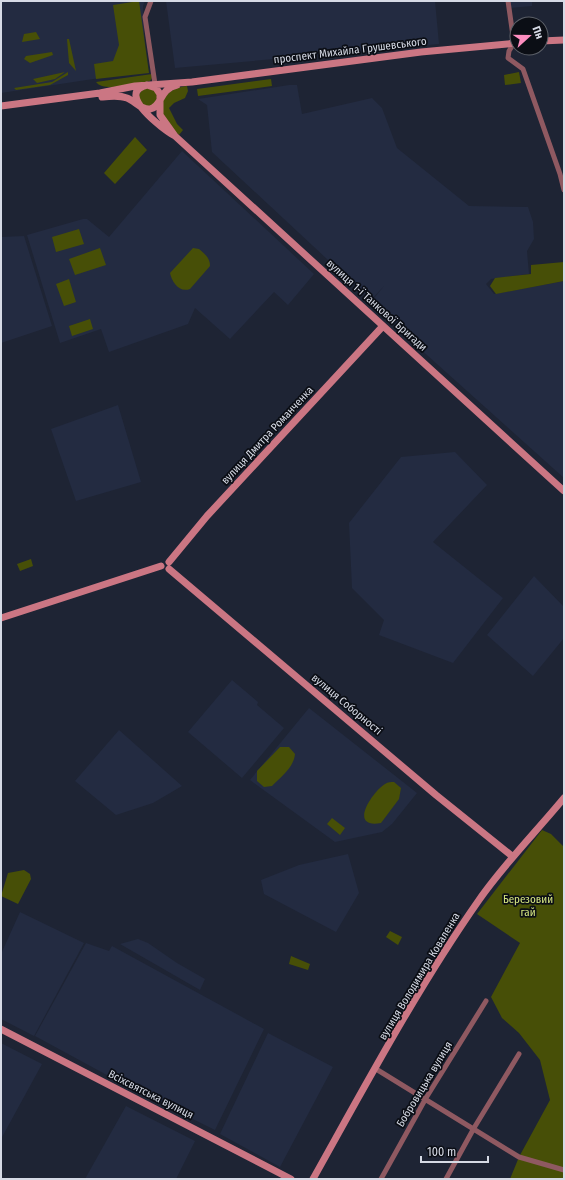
<svg xmlns="http://www.w3.org/2000/svg" width="565" height="1180" font-family="'Fira Sans Condensed',sans-serif">
<style>
.built{fill:#232b41}
.green{fill:#474f07}
.lines{fill:none;stroke-linecap:round;stroke-linejoin:round}
.street{stroke:#8f5961;stroke-width:5}
.secondary{stroke:#cb7683;stroke-width:7}
.labels{text-anchor:middle;stroke-width:3.5;stroke-linejoin:round;paint-order:stroke}
.street-label{font-size:11px;fill:#d6dae5;stroke:#0b0e15}
.park-label{font-size:11px;fill:#d7e782;stroke:#0b0e15}
</style>
<rect width="100%" height="100%" fill="#1e2434"/>
<!-- built -->
<path class="built" d="M1,1H145L143,6L146,71L1,93Z
M166,1H435L439,44L175,68Z
M508,1H532V6L510,8Z
M289,85H297L302,114L372,98L382,108L397,148L469,206L528,207L533,222L534,239L527,251L529,274L491,279L486,284L494,294L564,281V478L418,347L371,302L384,286L371,300L212,152L207,105L198,99Z
M182,151L314,274L288,305L274,292L230,339L195,308L188,324L109,352L101,329L60,343L27,235L83,219H87L109,237Z
M24,236L52,326L1,343V237Z
M118,405L141,482L76,501L51,429Z
M455,452L487,485L433,542L503,598L453,663L379,635L384,620L352,588L349,523L401,457Z
M534,576L564,607V638L533,676L487,635Z
M232,680L258,702L257,705L284,728L242,778L188,732Z
M309,708L417,793L392,824L382,832L335,842L250,780Z
M119,730L182,786L153,803L116,815L75,781Z
M348,854L359,893L336,932L264,894L261,880L299,865Z
M20,912L84,943L34,1036L1,1019V954Z
M138,939L148,943L177,963L205,979L200,990L120,944Z
M86,943L109,951L112,946L264,1029L215,1130L140,1093L35,1036Z
M268,1033L333,1067L280,1167L220,1134Z
M1,1043L42,1064L1,1139Z
M126,1106L195,1141L176,1179H85Z"/>
<!-- green -->
<path class="green" d="M139,1L149,73L96,79L94,64L113,61L119,45L113,5Z
M36,32L40,39L22,42L24,34Z
M67,39H69L76,71L69,63Z
M52,52L53,55L30,63L24,59L26,56Z
M65,72L55,79L37,83L33,79Z
M68,72V75L50,85L16,90L14,88L52,82Z
M519,72L521,83L505,85L504,75Z
M152,74V78L150,81C137,83 104,93 96,82Z
M271,79L272,86L198,96L197,89Z
M187,86L188,91L185,98L174,103L169,108L177,124L183,130L179,135C175,131 170,127 166,122C152,102 169,88 187,86Z
M139 97a9 9 0 1 1 18 0a9 9 0 1 1-18 0Z
M135,137L147,150L115,184L104,173Z
M79,229L84,244L56,252L52,237Z
M100,248L106,265L75,275L69,259Z
M193,248L199,249C205,254 210,258 210,266L190,289C179,293 172,282 170,273Z
M564,262V281L496,294L490,286L495,278L531,274V265Z
M69,279L76,302L64,306L56,284Z
M90,319L93,329L72,336L69,326Z
M31,559L33,566L20,571L17,564Z
M280,747H289L295,754C294,767 281,777 272,786L264,787L257,781V771Z
M394,782L401,788L399,799L381,823C347,829 373,791 385,784C388,782 391,782 394,782Z
M332,818L345,828L340,835L327,824Z
M542,830L551,834L564,847V1178L510,1179L519,1157L550,1100L540,1060L519,1033L502,1018L491,997L520,943L477,914Z
M24,870L30,874L31,879L18,904L1,896L8,873Z
M390,931L402,937L398,945L386,937Z
M291,956L310,964L308,970L289,964Z"/>
<g class="lines">
<!-- street -->
<path class="street" d="M151,1L145,17L155,84
M508,1L514,43L509,51L508,58L523,69L560,174L564,190
M376,1069L519,1157L564,1170
M381,1179L426,1098L486,1001
M446,1179L474,1128L519,1054"/>
<!-- secondary -->
<path class="secondary" d="M541,41L564,40
M102,97C111,96 119,95 127,98C135,101 141,110 150,109C162,107 159,89 177,85
M1,106L100,93L135,86L192,82L421,52L517,43
M175,136C164,130 114,93 147,85L156,88L160,94V115L175,136L564,491
M169,562L207,516L383,326
M169,569L436,795L512,856
M1,618L161,566
M1,1029L291,1179
M313,1179C365,1086 418,987 479,900C504,864 536,832 564,798"/>
</g>
<g class="labels">
<!-- street labels -->
<g class="street-label">
<text transform="translate(350 50) rotate(-7)" y="4">проспект Михайла Грушевського</text>
<text transform="translate(377 305) rotate(42)" y="4">вулиця 1-ї Танкової Бригади</text>
<text transform="translate(267 435) rotate(-47)" y="4">вулиця Дмитра Романченка</text>
<text transform="translate(347 704) rotate(40)" y="4">вулиця Соборності</text>
<text transform="translate(419 976) rotate(-59)" y="4">вулиця Володимира Коваленка</text>
<text transform="translate(424 1084) rotate(-59)" y="4">Бобровицька вулиця</text>
<text transform="translate(151 1094) rotate(27)" y="4">Всіхсвятська вулиця</text>
</g>
<!-- park labels -->
<g class="park-label">
<text x="528" y="903">Березовий<tspan x="528" dy="13">гай</tspan></text>
</g>
</g>
<!-- border -->
<rect width="565" height="1180" fill="none" stroke="#d6dae5" stroke-width="4"/>
<!-- north arrow -->
<g transform="translate(529 36) rotate(69)"><circle r="19" fill="#0b0e15" stroke="#5c6068"/>
<path d="M0-3L7 15L0 10L-7 15Z" fill="#fd8ec0"/>
<text y="-6" font-size="11" font-weight="bold" text-anchor="middle" fill="#d6dae5">Пн</text>
</g>
<!-- scale -->
<path d="M421 1156v6h67v-6" fill="none" stroke="#d6dae5" stroke-width="2"/>
<text x="427" y="1156" font-size="12" fill="#d6dae5" stroke="#0b0e15" stroke-width="3" paint-order="stroke">100 m</text>
</svg>
